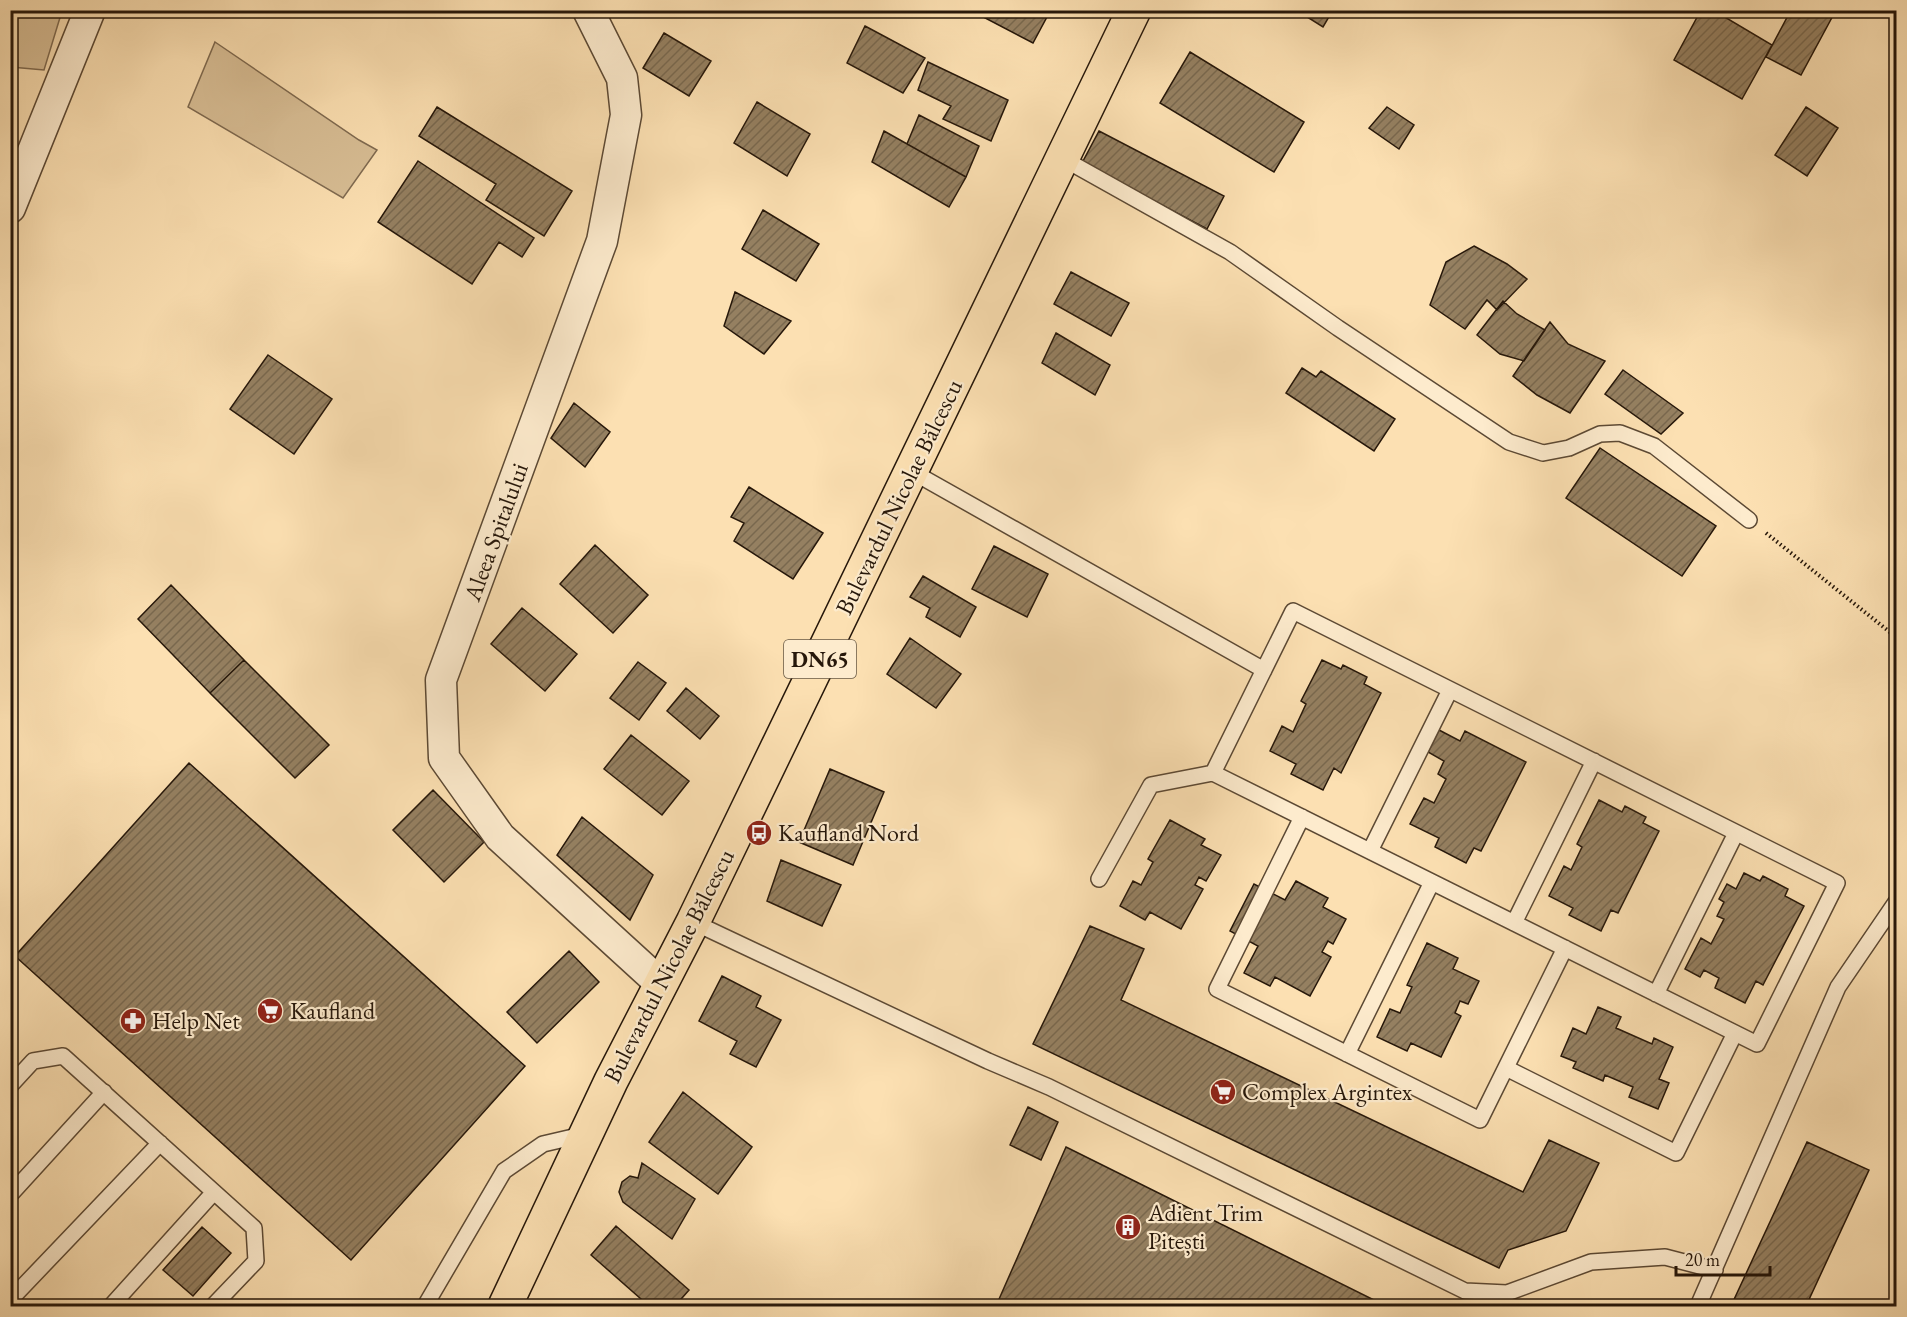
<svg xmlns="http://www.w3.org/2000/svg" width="1907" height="1317" font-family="'EB Garamond',serif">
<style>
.green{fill:#d8be95;stroke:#7f6a50;stroke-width:1.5}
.building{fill:url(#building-hatch);stroke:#26170a;stroke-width:1.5}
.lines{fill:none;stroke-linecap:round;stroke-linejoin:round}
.lane-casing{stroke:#5c4934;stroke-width:18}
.street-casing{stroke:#5c4934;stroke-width:33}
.primary-casing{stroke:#26170a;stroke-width:36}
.path{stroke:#26170a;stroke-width:4;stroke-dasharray:1.5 3;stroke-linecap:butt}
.lane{stroke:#fdebcd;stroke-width:15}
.street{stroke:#fdebcd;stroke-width:30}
.primary{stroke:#fce0b2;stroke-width:33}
.labels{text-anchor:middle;stroke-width:4.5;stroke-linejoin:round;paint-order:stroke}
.shield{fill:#fdebcd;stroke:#665744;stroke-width:1.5}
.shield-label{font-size:22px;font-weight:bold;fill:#26170a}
.street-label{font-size:24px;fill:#26170a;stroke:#fdebcd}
.poi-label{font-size:24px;fill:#26170a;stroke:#fdebcd;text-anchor:start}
</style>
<defs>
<pattern id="building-hatch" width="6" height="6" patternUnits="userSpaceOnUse" patternTransform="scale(1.5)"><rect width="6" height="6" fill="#958061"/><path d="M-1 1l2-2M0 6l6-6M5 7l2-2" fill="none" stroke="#79684e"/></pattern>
</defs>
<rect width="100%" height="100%" fill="#fce0b2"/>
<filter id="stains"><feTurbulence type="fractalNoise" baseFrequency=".00333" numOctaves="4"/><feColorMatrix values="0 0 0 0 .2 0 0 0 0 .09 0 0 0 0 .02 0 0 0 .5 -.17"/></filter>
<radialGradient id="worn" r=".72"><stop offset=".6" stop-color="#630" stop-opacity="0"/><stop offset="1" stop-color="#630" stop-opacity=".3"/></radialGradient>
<!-- green -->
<path class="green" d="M10,11H62L44,70L11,67Z
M215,42L359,140L377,150L343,198L188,107Z"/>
<!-- building -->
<path class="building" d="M970,10H1039L1048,15L1033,43Z
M1296,10H1333L1323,27Z
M1701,10H1713L1772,45L1742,99L1674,60Z
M1791,10H1836L1801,75L1766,57Z
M865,26L925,58L903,93L847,63Z
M664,33L711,61L689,96L643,68Z
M1190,52L1304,122L1274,172L1160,103Z
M928,62L1008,100L991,141L943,119L951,106L918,90Z
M757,102L810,134L787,176L734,143Z
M437,107L572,191L544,236L486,200L496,184L419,136Z
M1387,107L1414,125L1399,149L1369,128Z
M1806,107L1838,128L1807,176L1775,155Z
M919,115L979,146L966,177L907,144Z
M884,131L966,177L949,207L872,162Z
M1099,131L1224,196L1207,229L1082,163Z
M418,161L534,238L522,257L499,242L472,284L378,222Z
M763,210L819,244L796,281L742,249Z
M1474,246L1507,264L1527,279L1497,310L1487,300L1465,329L1430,305L1446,262Z
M1071,272L1129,303L1111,336L1054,304Z
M735,292L791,321L764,354L724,326Z
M1503,301L1517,314L1545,330L1524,361L1500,354L1477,335Z
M1550,322L1568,344L1605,361L1570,413L1537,395L1513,376Z
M1056,333L1110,365L1095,395L1042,363Z
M268,355L332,399L294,454L230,409Z
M1302,368L1316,377L1321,371L1395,419L1374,451L1286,393Z
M1623,370L1683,413L1661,434L1605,394Z
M574,403L610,432L585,467L551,438Z
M1600,448L1716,526L1682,576L1566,498Z
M749,487L823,533L793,579L734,541L744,523L731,517Z
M595,545L648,595L613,633L560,584Z
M994,546L1048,574L1027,617L972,589Z
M923,576L976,607L960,637L926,617L930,608L910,597Z
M171,585L244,660L210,693L138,619Z
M522,608L577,654L545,691L491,644Z
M910,638L961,674L936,708L887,674Z
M244,660L329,745L295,778L210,693Z
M1322,660L1341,669L1343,665L1367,677L1364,684L1381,693L1341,773L1334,768L1323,790L1291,774L1296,764L1270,751L1282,726L1293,732L1306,704L1301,701Z
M638,662L666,683L639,720L610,698Z
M686,688L719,716L700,739L667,711Z
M1439,730L1460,741L1465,731L1526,762L1481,851L1474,848L1466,863L1435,847L1439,838L1410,824L1424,798L1434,803L1446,779L1438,774L1444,761L1428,752Z
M631,735L689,781L662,815L604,769Z
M189,763L525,1066L351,1260L15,956Z
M830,769L884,792L853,865L799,842Z
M433,790L484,842L444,882L393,830Z
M1599,800L1622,812L1625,806L1646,817L1643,823L1659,831L1618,913L1611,910L1601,931L1569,915L1573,908L1549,896L1564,866L1571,870L1582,847L1577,844Z
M582,817L653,875L630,920L557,855Z
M1170,820L1205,839L1201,845L1221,855L1206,881L1199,877L1195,885L1203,889L1181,929L1150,912L1145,920L1120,906L1133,881L1141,885L1153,862L1148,859Z
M781,860L841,885L822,926L767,901Z
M1744,873L1760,881L1763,876L1788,889L1785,896L1804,906L1763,985L1756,981L1745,1003L1715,988L1719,978L1704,970L1700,977L1685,969L1701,938L1711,944L1724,919L1717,916L1724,902L1719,899L1727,884L1736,889Z
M1296,881L1328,898L1323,907L1346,919L1333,944L1328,941L1322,952L1331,957L1310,996L1275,977L1270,986L1244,973L1258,946L1230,931L1254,884L1285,900Z
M1090,926L1144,949L1121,1000L1523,1192L1549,1140L1599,1163L1566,1231L1508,1250L1499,1268L1033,1044Z
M1427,943L1458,958L1453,969L1479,981L1468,1004L1460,1001L1455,1013L1461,1016L1441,1057L1411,1043L1407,1051L1377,1037L1390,1009L1400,1013L1412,987L1407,985Z
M569,951L599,982L537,1043L507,1012Z
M722,976L761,996L756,1007L781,1020L756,1067L730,1054L737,1041L699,1021Z
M1598,1007L1621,1017L1616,1028L1652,1044L1654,1038L1673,1047L1659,1079L1669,1083L1658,1109L1629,1097L1633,1087L1605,1075L1603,1081L1573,1068L1576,1062L1561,1056L1573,1028L1586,1034Z
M683,1092L752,1147L718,1194L649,1142Z
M1028,1107L1058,1122L1041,1160L1010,1145Z
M1807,1142L1869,1170L1806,1306H1731Z
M1066,1147L1386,1306H996Z
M642,1163L695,1199L672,1239L623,1202L619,1192L622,1182L630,1176L638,1178Z
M616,1226L689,1290L675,1306H649L591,1255Z
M202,1227L231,1253L193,1296L163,1270Z"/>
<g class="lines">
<!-- lane casing -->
<g class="lane-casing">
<path id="lane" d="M1062,158L1230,252L1338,328L1509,442L1543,453L1569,448L1600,434L1620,433L1654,446L1749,520
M911,471L1264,670
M1302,817L1217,989L1480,1120L1565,948
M1370,851L1450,690
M1099,879L1151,785L1213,773L1757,1044L1837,883L1293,611L1213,773
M693,922L988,1061L1049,1087L1465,1291L1507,1293L1591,1262L1665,1257L1715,1270
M1514,923L1594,761
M1656,994L1736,833
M1347,1054L1432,882
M1506,1068L1676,1153L1735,1033
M10,1086L33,1061L63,1056L254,1228L256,1261L213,1306
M10,1195L104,1092
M10,1300L160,1143
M111,1306L214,1192
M425,1306L504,1171L543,1144L586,1134
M1698,1306L1838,987L1896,902"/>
</g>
<!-- street casing -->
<g class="street-casing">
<path id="street" d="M588,10L622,78L626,115L602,241L441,680L444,758L500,837L661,984
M10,208L90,10"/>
</g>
<!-- primary casing -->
<g class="primary-casing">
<path id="primary" d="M505,1306L611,1081L693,922L1134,10"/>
</g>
<!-- path -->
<path class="path" d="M1766,533L1896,637"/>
<!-- lane -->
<use href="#lane" class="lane"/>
<!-- street -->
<use href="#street" class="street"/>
<!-- primary -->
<use href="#primary" class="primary"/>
</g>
<!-- icons -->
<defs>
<g id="bus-disc" transform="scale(1.35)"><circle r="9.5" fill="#8f2418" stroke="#fdebcd"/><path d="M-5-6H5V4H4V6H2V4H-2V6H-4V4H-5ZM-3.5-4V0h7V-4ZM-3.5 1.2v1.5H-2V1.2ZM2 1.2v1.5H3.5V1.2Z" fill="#fff"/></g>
<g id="supermarket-disc" transform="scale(1.35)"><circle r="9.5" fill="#8f2418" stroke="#fdebcd"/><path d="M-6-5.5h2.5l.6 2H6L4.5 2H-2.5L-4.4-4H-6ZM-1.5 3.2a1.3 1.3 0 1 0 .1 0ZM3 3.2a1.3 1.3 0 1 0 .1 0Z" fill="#fff"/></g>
<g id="pharmacy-disc" transform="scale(1.35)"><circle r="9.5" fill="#8f2418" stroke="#fdebcd"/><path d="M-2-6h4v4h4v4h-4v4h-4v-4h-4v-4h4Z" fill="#fff"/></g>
<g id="building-disc" transform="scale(1.35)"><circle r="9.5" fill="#8f2418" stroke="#fdebcd"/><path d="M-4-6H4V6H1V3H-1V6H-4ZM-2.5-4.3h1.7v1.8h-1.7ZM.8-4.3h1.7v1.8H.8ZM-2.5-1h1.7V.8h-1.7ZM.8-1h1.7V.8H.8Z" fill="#fff"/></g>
</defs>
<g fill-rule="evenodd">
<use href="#bus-disc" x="759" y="833"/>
<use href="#supermarket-disc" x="270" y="1011"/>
<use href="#pharmacy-disc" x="133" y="1021"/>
<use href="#supermarket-disc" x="1223" y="1092"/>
<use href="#building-disc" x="1128" y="1227"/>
</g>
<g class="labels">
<!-- shield labels -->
<rect class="shield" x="784" y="640" width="72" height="38" rx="4.5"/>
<g class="shield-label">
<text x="820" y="667">DN65</text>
</g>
<!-- street labels -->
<g class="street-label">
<text transform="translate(899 497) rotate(-64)" y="8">Bulevardul Nicolae Bălcescu</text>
<text transform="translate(496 532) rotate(-70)" y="8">Aleea Spitalului</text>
<text transform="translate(669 966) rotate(-63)" y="8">Bulevardul Nicolae Bălcescu</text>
</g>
<!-- poi labels -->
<g class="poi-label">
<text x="778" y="841">Kaufland Nord</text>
<text x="290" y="1019">Kaufland</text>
<text x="152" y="1029">Help Net</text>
<text x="1242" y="1100">Complex Argintex</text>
<text x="1148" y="1221">Adient Trim<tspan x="1148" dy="28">Pitești</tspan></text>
</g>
</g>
<!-- margin -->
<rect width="1907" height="1317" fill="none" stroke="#fce0b2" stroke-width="36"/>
<rect x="12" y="12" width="1883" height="1293" fill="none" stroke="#26170a" stroke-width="3"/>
<rect x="18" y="18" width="1871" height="1281" fill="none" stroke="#26170a" stroke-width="1.5"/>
<!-- scale -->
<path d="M1676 1266v9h94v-9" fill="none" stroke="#26170a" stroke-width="3"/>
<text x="1685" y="1266" font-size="18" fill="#26170a" stroke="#fdebcd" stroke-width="4.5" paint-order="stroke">20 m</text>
<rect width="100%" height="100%" filter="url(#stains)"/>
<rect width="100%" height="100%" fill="url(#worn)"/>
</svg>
